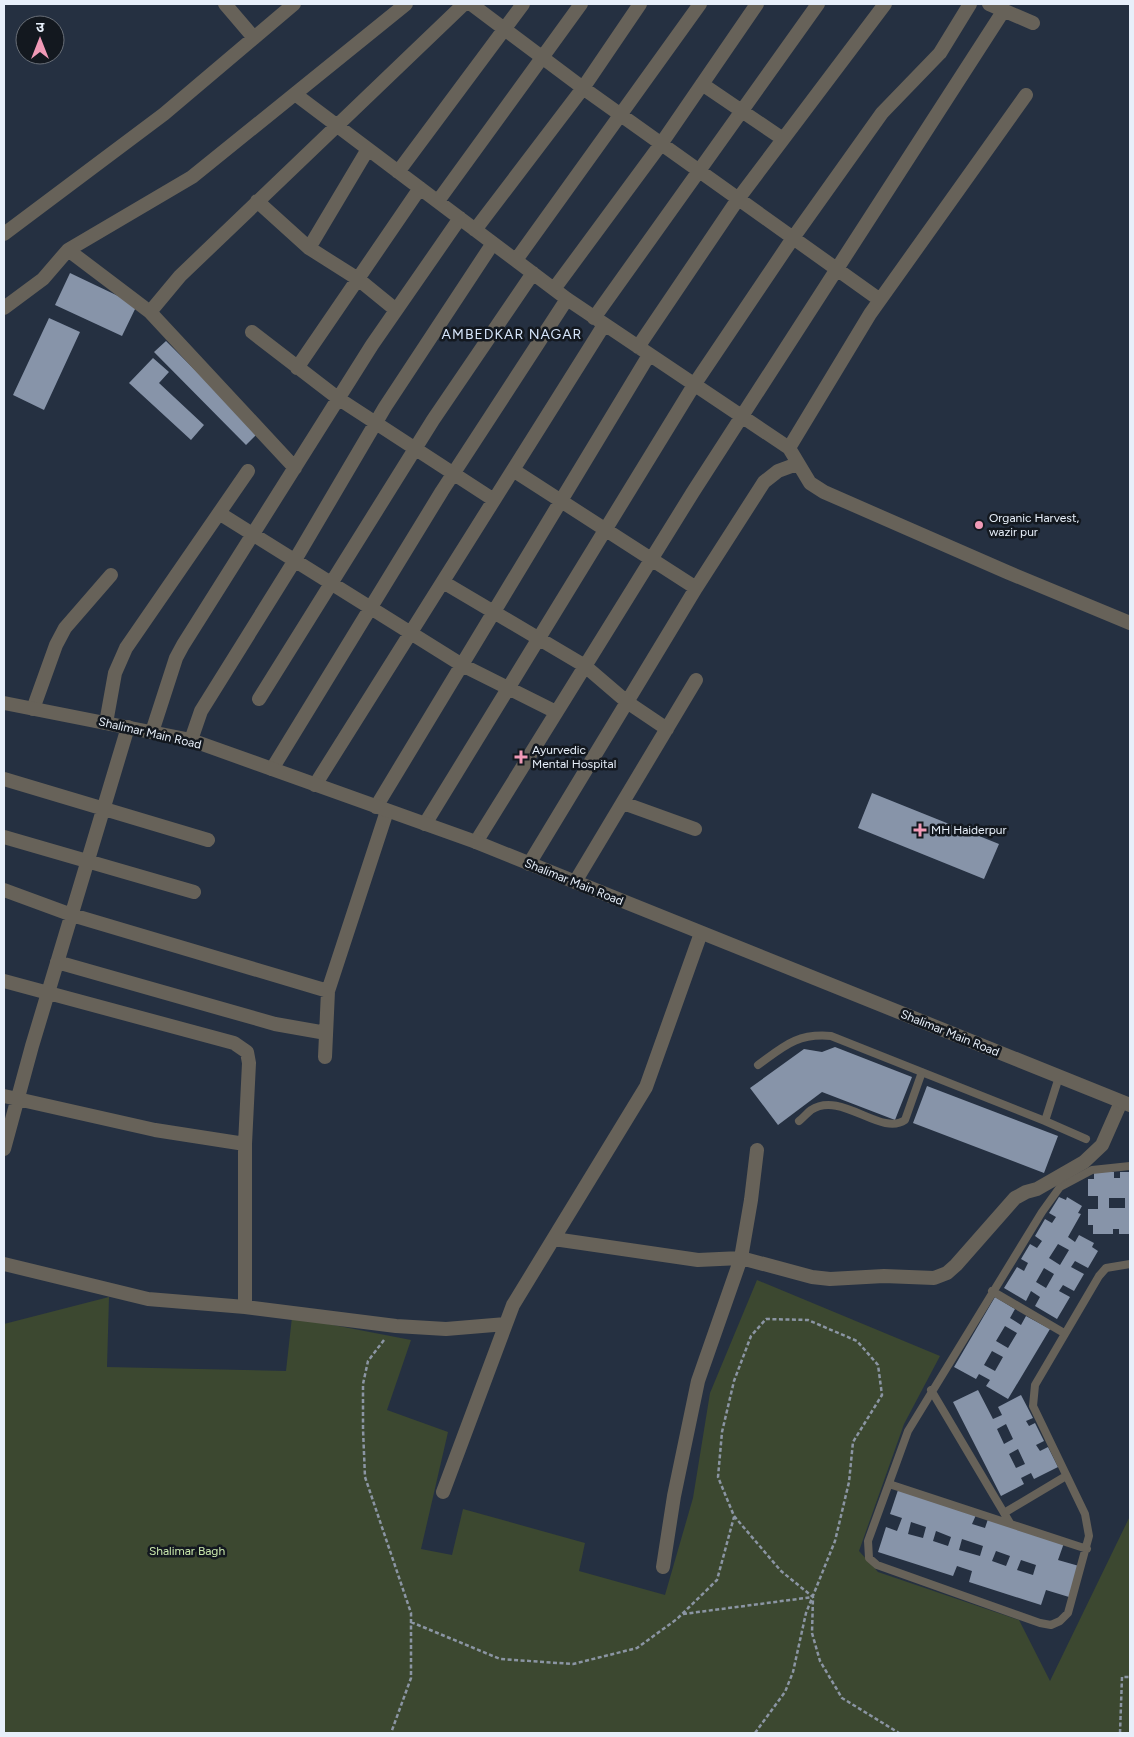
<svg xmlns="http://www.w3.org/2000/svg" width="1134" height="1737" font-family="Figtree,'Noto Sans Devanagari',sans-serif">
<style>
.green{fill:#3c4830}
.building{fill:#8794a9;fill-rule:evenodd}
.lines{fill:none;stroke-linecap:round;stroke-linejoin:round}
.path{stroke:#8b95a3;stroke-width:2.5;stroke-dasharray:4 2.5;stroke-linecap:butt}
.service{stroke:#676259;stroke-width:8}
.minor{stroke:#676259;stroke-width:14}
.tertiary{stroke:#676259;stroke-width:14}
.poi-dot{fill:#f09ab7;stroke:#13181f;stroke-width:2}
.labels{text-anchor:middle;stroke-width:5;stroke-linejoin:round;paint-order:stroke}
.poi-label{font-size:12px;fill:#e7effa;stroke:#13181f;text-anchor:start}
.street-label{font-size:12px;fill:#e7effa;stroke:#13181f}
.park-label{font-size:12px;fill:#c9e7ac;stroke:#13181f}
.neighbourhood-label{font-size:14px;letter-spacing:1px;fill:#d6e5fa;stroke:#13181f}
</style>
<rect width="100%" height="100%" fill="#253041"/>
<!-- green -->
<path class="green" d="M757,1280L940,1356L904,1424L859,1551L878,1572L1019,1620L1050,1681L1130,1516V1733H4V1324L109,1297L107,1367L286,1371L292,1317L411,1340L387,1410L448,1432L421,1549L452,1555L463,1509L585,1543L579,1571L665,1595L693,1498L710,1393Z"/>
<!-- building -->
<path class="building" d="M70,273L137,305L122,336L55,305Z
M49,318L80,332L44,410L13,395Z
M166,341L258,433L246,445L154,352Z
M153,358L169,372L159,383L204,425L191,440L129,383Z
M872,793L999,844L984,879L858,828Z
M835,1047L912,1077L895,1120L822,1092L778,1125L750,1088L804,1049L822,1052Z
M927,1086L1058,1136L1044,1173L913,1123Z
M1094,1172H1114V1178H1120V1172H1130V1234H1119V1229H1113V1234H1093V1225H1088V1209H1098V1196H1088V1179H1094ZM1109,1198H1125V1208H1109Z
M1059,1197L1066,1200L1067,1197L1082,1206L1078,1213L1081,1214L1068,1237L1075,1242L1079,1235L1094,1243L1092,1247L1098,1251L1088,1268L1075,1261L1071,1267L1084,1274L1074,1291L1063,1285L1059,1291L1070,1297L1057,1319L1035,1306L1040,1297L1031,1291L1026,1301L1004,1288L1017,1267L1024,1271L1028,1263L1021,1259L1030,1244L1037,1248L1042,1241L1035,1236L1045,1219L1052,1223L1056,1217L1049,1213ZM1058,1244L1069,1250L1060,1265L1049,1258ZM1044,1268L1054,1274L1046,1288L1036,1282Z
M995,1297L1015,1309L1010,1318L1021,1325L1026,1316L1050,1329L1008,1399L986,1386L990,1380L979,1374L976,1379L954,1367ZM1005,1326L1017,1333L1008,1348L996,1341ZM992,1351L1003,1357L995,1371L984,1365Z
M978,1390L993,1419L1002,1415L998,1407L1021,1395L1033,1418L1026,1421L1029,1426L1035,1423L1044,1441L1036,1445L1040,1451L1048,1447L1058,1467L1034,1479L1031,1473L1021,1478L1024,1484L1001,1496L953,1402ZM1006,1424L1013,1439L1004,1444L997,1429ZM1018,1449L1025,1464L1016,1468L1009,1454Z
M898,1490L976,1515L972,1524L985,1528L988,1519L1064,1543L1058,1560L1079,1566L1069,1597L1046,1590L1041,1605L969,1582L972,1571L957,1566L953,1576L878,1552L886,1527L897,1531L902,1518L890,1514ZM911,1522L926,1527L923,1538L908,1534ZM936,1531L951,1537L948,1546L933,1541ZM962,1539L983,1546L980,1556L959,1550ZM996,1551L1010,1556L1006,1566L992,1561ZM1021,1560L1036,1565L1033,1575L1017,1570Z"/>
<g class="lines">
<!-- path -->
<path class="path" d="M384,1340L368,1361L363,1384V1429L365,1477L411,1613V1678L391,1733
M683,1614L813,1597
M411,1622L500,1659L573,1664L637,1648L677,1619L717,1580L734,1517
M755,1733L785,1692L793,1672L806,1613L835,1541L849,1482L853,1442L882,1395L878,1365L857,1341L808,1320L766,1319L751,1336L734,1381L722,1432L718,1477L734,1516L781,1571L813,1597L812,1633L820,1661L842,1698L899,1733
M1120,1733L1122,1677H1130"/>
<!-- service -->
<path class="service" d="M758,1065C784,1046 797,1033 831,1036L1045,1121L1059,1077
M799,1121C803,1118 807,1113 811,1110C841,1090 881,1137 905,1120L922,1072
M1045,1121L1086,1139
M1130,1166L1092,1170L1060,1187L1042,1212L908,1431L868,1541L869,1558L877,1565L1040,1623L1051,1625L1060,1621L1068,1613L1089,1536L1085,1514L1033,1406L1035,1385L1099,1276L1106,1268L1130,1264
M992,1291L1064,1333
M931,1390L1010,1523
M889,1484L1087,1549
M1004,1513L1066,1476"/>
<!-- minor -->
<path class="minor" d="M225,4L254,38
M471,4L583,88L880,300
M989,4L1033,23
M702,84L783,139
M295,94L567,299L789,448L810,483L824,492L1007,572L1130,623
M398,172L523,4
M257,201L309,248L358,279L396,310
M438,201L581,4
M475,230L583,88L640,4
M4,234L164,114L294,4
M309,248L368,149
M68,250L150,312L295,468
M516,260L700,4
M554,289L661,144L757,4
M4,308L43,279L68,250L192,177L406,4
M150,312L180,276L464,4
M594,318L818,4
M252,332L339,399L494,500
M638,347L738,199L885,4
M297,368L420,188
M789,448L870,314L1026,95
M513,470L696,588
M219,513L462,665L556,712
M443,582L585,666L627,702L667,729
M259,699L433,420L533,273
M33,709L56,645L65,628L111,575
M106,723L115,673L126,648L248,471
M152,732L176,658L183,645L372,345L460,218
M191,740L201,711L295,560L385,407L493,243
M272,769L442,491L567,299
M4,779L208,840
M315,785L604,325
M623,803L695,829
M376,807L649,355
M425,824L694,385L793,238L882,113L940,53L970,4
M4,837L194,892
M476,842L693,492L1004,10
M529,864L696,588L764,482L778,471L797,464
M575,882L696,680
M4,890L72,915L328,991
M57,962L275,1024L326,1033
M4,981L234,1043L247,1052L249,1063L245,1144V1307
M325,1057L328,991L387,811
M4,1096L155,1130L245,1144
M4,1149L32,1046L128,727
M554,1239L698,1260L741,1258L812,1277L830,1279L884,1276L934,1278L947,1273L956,1265L1015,1198L1026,1192L1037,1189L1084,1162L1102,1145L1121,1102
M4,1264L148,1299L245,1307L396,1326L446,1329L506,1324
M443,1492L513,1305L646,1087L701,933
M663,1567L674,1496L698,1381L741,1258L751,1200L757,1150"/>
<!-- tertiary -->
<path class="tertiary" d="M4,703L191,740L476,842L1130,1105"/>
</g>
<!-- markers -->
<g class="poi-dot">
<circle cx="979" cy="525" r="5"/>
<path d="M518.5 749.5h5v5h5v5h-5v5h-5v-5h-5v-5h5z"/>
<path d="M917.5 822.5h5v5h5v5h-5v5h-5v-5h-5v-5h5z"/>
</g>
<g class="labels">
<!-- poi labels -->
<g class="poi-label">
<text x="989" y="522">Organic Harvest,<tspan x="989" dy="14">wazir pur</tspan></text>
<text x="532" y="754">Ayurvedic<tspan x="532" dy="14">Mental Hospital</tspan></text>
<text x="931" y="834">MH Haiderpur</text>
</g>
<!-- street labels -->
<g class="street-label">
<text transform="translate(150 733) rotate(13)" y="4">Shalimar Main Road</text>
<text transform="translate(574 882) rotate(22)" y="4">Shalimar Main Road</text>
<text transform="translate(950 1033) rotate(22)" y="4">Shalimar Main Road</text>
</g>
<!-- park labels -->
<g class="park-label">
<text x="187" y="1555">Shalimar Bagh</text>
</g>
<!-- neighbourhood labels -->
<g class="neighbourhood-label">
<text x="512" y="339">AMBEDKAR NAGAR</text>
</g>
</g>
<!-- border -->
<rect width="1134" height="1737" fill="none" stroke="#e7effa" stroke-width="10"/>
<!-- north arrow -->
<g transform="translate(40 40)"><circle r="24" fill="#13181f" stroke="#686e77"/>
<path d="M0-4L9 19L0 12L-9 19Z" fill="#f09ab7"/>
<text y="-8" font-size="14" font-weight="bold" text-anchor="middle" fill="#e7effa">उ</text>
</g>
</svg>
